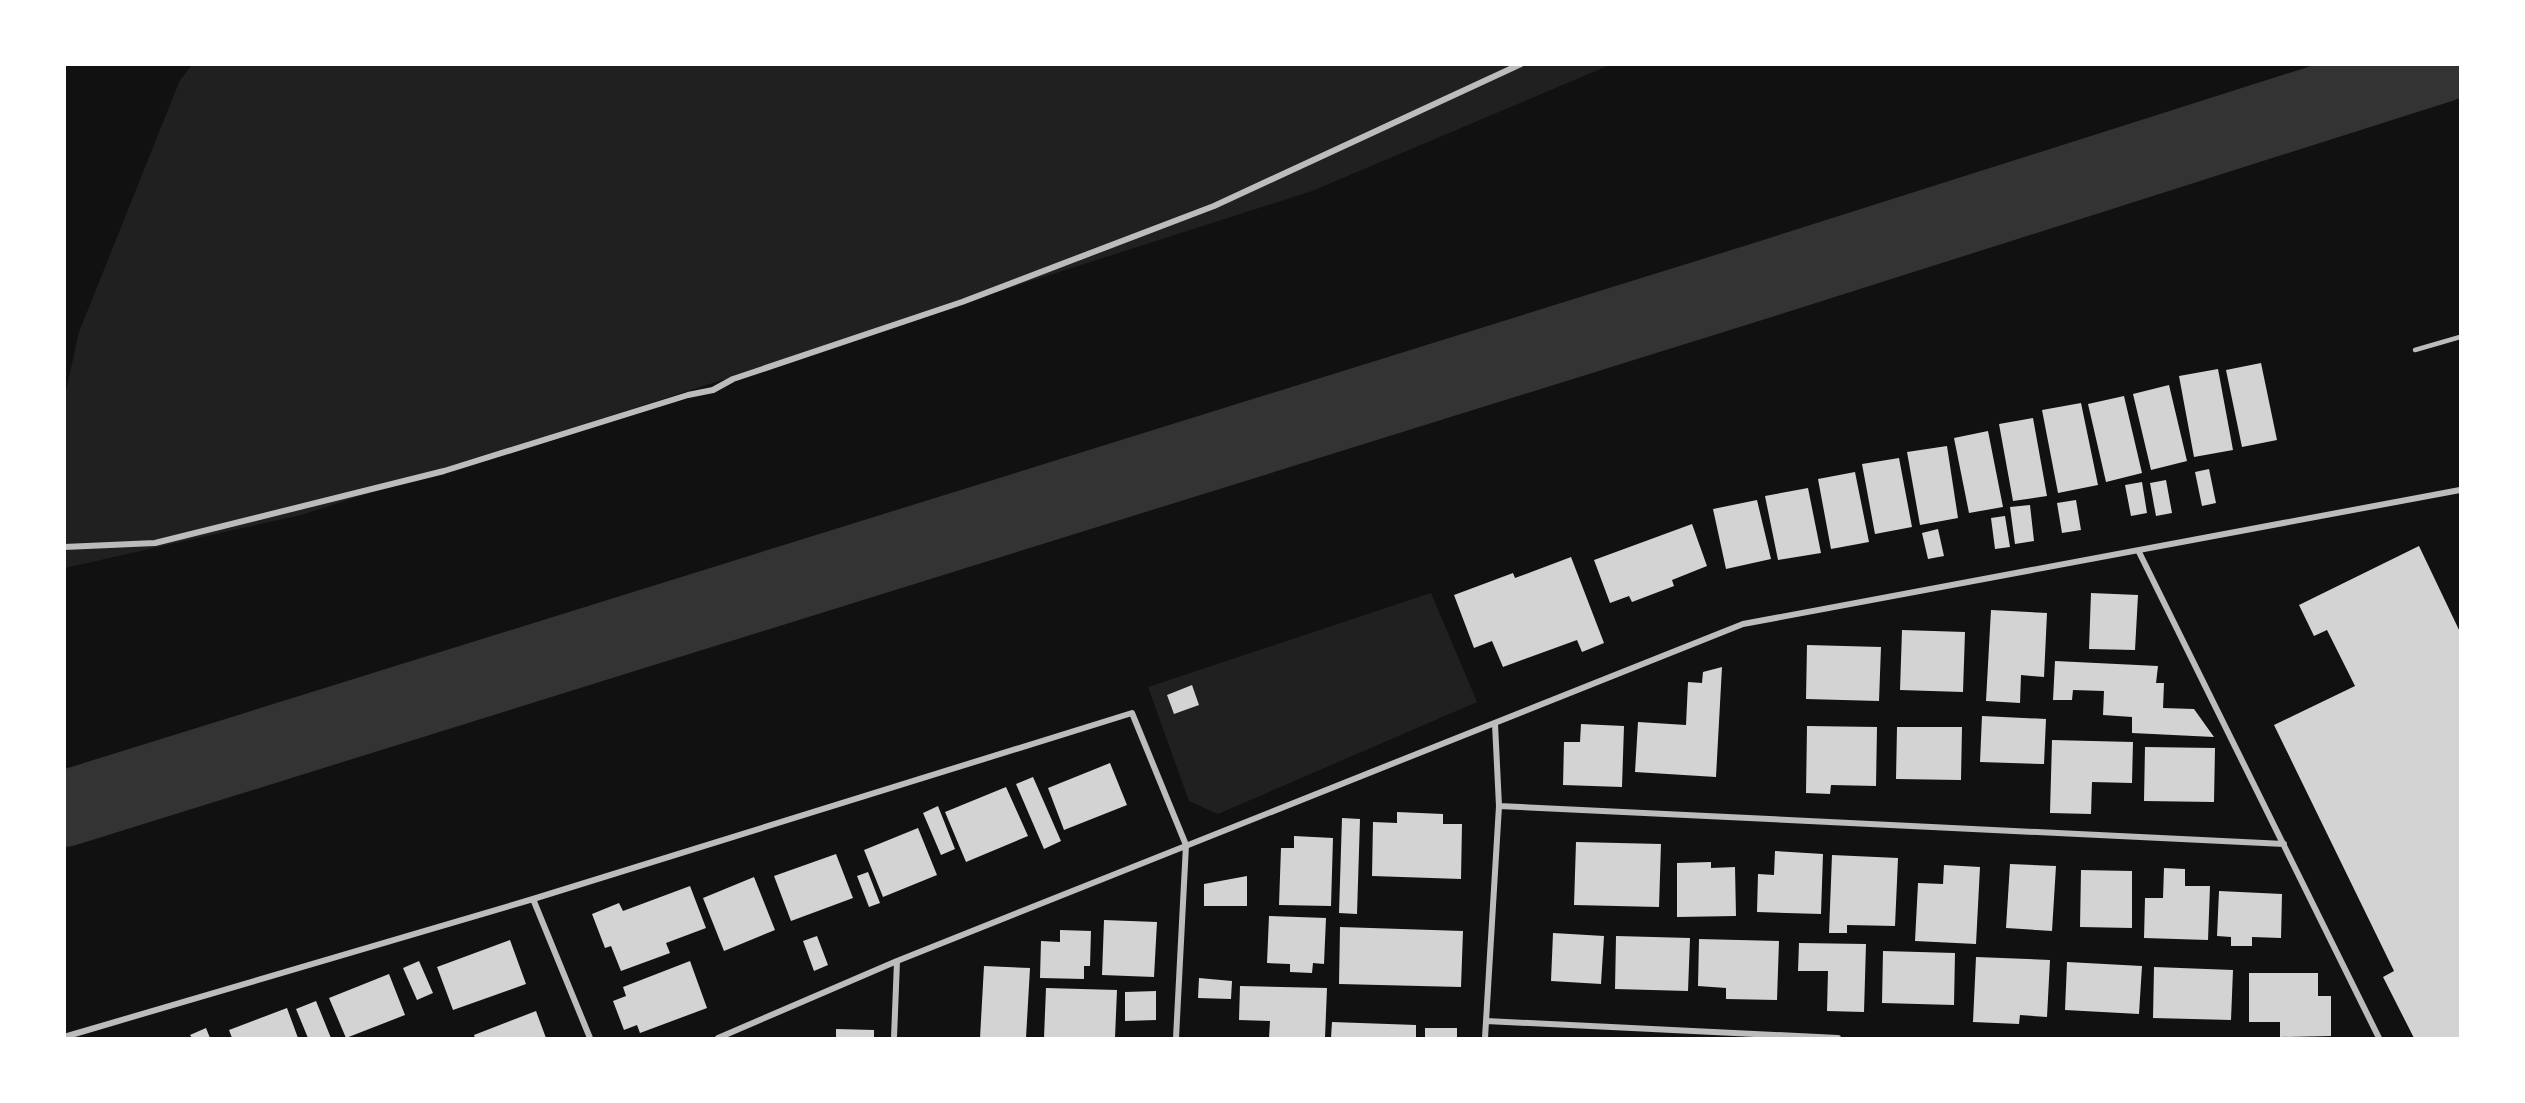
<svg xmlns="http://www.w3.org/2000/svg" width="2525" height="1103" font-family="'DM Sans',sans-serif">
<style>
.green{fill:#202020}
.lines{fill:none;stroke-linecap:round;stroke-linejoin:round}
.river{stroke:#333;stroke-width:76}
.building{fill:#d3d3d3}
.service{stroke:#bcbcbc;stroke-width:4.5}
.minor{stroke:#bcbcbc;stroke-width:6}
</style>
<rect width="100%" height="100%" fill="#111"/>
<!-- green -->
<path class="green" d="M192,65H1610L1312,191L301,515L65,568V395L79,332L180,80Z
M1431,593L1477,702L1218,814L1189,801L1148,687Z"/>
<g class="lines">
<!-- river -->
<path class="river" d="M64,809L1766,279L2443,64"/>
</g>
<!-- building -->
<path class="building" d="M2261,363L2277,440L2242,447L2226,370Z
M2218,369L2233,450L2194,457L2179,376Z
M2169,385L2187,461L2151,470L2133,394Z
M2124,396L2142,473L2106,482L2088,404Z
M2081,403L2098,485L2058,493L2042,410Z
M2033,418L2047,496L2013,501L1999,424Z
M1988,431L2003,507L1969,513L1954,438Z
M1947,446L1958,518L1920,525L1907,452Z
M1899,458L1912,527L1875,534L1862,464Z
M2209,469L2216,503L2202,506L2195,472Z
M1855,472L1869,542L1831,549L1818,479Z
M2166,480L2172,513L2156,516L2150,483Z
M2142,482L2147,513L2131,516L2125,485Z
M1808,488L1821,553L1778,560L1765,496Z
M1757,500L1771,559L1726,569L1713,509Z
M2076,500L2081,530L2062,533L2057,503Z
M2030,505L2034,541L2015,544L2010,507Z
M2005,516L2010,547L1995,549L1991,518Z
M1692,524L1707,566L1672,580L1674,586L1632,602L1629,596L1610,603L1594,560Z
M1938,529L1944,556L1928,559L1922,533Z
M2419,546L2460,632V1038H2414L2383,977L2394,971L2274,725L2355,686L2327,630L2314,636L2299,605Z
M1571,557L1604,643L1582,652L1577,640L1503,667L1492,641L1474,648L1454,595L1513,573L1515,578Z
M2091,593L2138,595L2135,650L2089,649Z
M1991,610L2047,613L2044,677L2021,675L2020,703L1986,701Z
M1902,630L1965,632L1963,692L1900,690Z
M1807,645L1881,647L1879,701L1806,699Z
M2055,661L2158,666L2156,683H2164L2163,708L2194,709L2214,737L2132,733V717L2103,715L2104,691L2073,690L2072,700H2053Z
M1722,667L1716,777L1635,772L1638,722L1686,725L1688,682L1702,683L1703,672Z
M1192,685L1199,705L1174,714L1167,695Z
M1982,716L2046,719L2044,764L1980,762Z
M1581,724L1624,726L1622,787L1563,785L1564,742H1580Z
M1807,726L1877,727L1876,786L1831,785L1830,794L1806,793Z
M1897,727H1962L1961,780L1896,779Z
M2052,740L2133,742L2132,783L2092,782L2091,814L2050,813Z
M2145,747L2215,748L2214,802L2144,801Z
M1110,763L1127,805L1064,830L1048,788Z
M1033,777L1061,841L1044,849L1016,784Z
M1006,787L1028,836L966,862L945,812Z
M938,806L955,849L941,855L923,813Z
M1397,812L1443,814V824H1462L1461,879L1372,876L1373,822L1397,823Z
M1342,818L1360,819L1357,914L1339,913Z
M918,828L937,875L883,897L864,850Z
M1294,836L1333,838L1331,906L1279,905L1281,848H1294Z
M1576,842L1661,844L1659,907L1574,905Z
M1775,851L1823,854L1821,914L1757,912L1758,874L1774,875Z
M836,854L853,898L791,921L774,876Z
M1832,855L1898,858L1895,926L1847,925V933H1829Z
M1711,862V868L1735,867L1736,916L1677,917V863Z
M2010,864L2056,866L2052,931L2006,928Z
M1944,865L1980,867L1976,944L1915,941L1918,883L1943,884Z
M2164,868L2185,869V886H2210L2208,940L2144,938L2145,898H2163Z
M2081,870L2132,871V928L2080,927Z
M868,872L880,903L869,907L857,876Z
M1247,876V906H1204V884Z
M754,877L775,930L724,951L703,898Z
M690,886L706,928L666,943L670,953L621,971L611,946L605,948L592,914L619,903L623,911Z
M2219,891L2282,894L2281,938L2252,937V946H2231V937L2217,936Z
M1269,916L1326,918L1324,964L1313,963L1312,973L1290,972V964L1267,963Z
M1104,920L1157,922L1154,977L1102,975Z
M1340,927L1463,931L1461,987L1339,984Z
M1060,930L1091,931L1090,966H1084V979L1040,978L1041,941L1060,942Z
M1553,933L1604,936L1601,984L1551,981Z
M817,936L828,965L814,971L803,941Z
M1616,936L1690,938L1688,991L1615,989Z
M1699,939L1779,941L1777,1000L1726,999V988L1698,986Z
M510,940L526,984L453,1010L437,967Z
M1799,943L1866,944L1864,1012L1827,1011L1828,971H1798Z
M1883,951L1955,953L1954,1005L1882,1003Z
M1976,957L2050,960L2047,1017L2020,1015L2019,1024L1973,1022Z
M419,961L433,993L417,1000L403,968Z
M690,961L707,1008L640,1033L637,1025L624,1030L613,1001L626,996L623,987Z
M2067,962L2142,966L2139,1014L2065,1010Z
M984,966L1030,968L1026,1038H980Z
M2154,967L2233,970L2231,1020L2153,1018Z
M2249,973H2318V996H2331V1036L2280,1037V1022H2249Z
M389,974L405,1015L346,1038L329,998Z
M1199,978L1232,981L1231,999L1198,998Z
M1240,986L1327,988L1325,1038H1269L1270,1021L1239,1020Z
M1046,988L1117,990L1115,1038H1044Z
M1156,991V1020L1125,1021V992Z
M316,1001L331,1038H308L296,1009Z
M287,1008L298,1038H232L229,1030Z
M536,1011L546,1038H475L474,1035Z
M1332,1022L1416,1025V1038H1331Z
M206,1028L210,1038H192L190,1035Z
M1425,1028H1457V1038H1425Z
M836,1029L874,1030V1038H836Z"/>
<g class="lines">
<!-- service -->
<path class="service" d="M2415,350L2460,337"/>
<!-- minor -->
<path class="minor" d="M64,547L155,543L444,471L688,395L713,390L733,379L962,302L1214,206L1521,64
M2139,552L2379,1038
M1499,806L2284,844
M533,899L590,1038
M1486,1021L1838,1038
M64,1037L533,899L1132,713L1186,845L1176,1038
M718,1038L897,961L1743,624L2460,490
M894,1038L897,961
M1485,1038L1499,806L1495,724"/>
</g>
<!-- border -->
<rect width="2525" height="1103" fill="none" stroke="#ffffff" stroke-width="132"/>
</svg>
